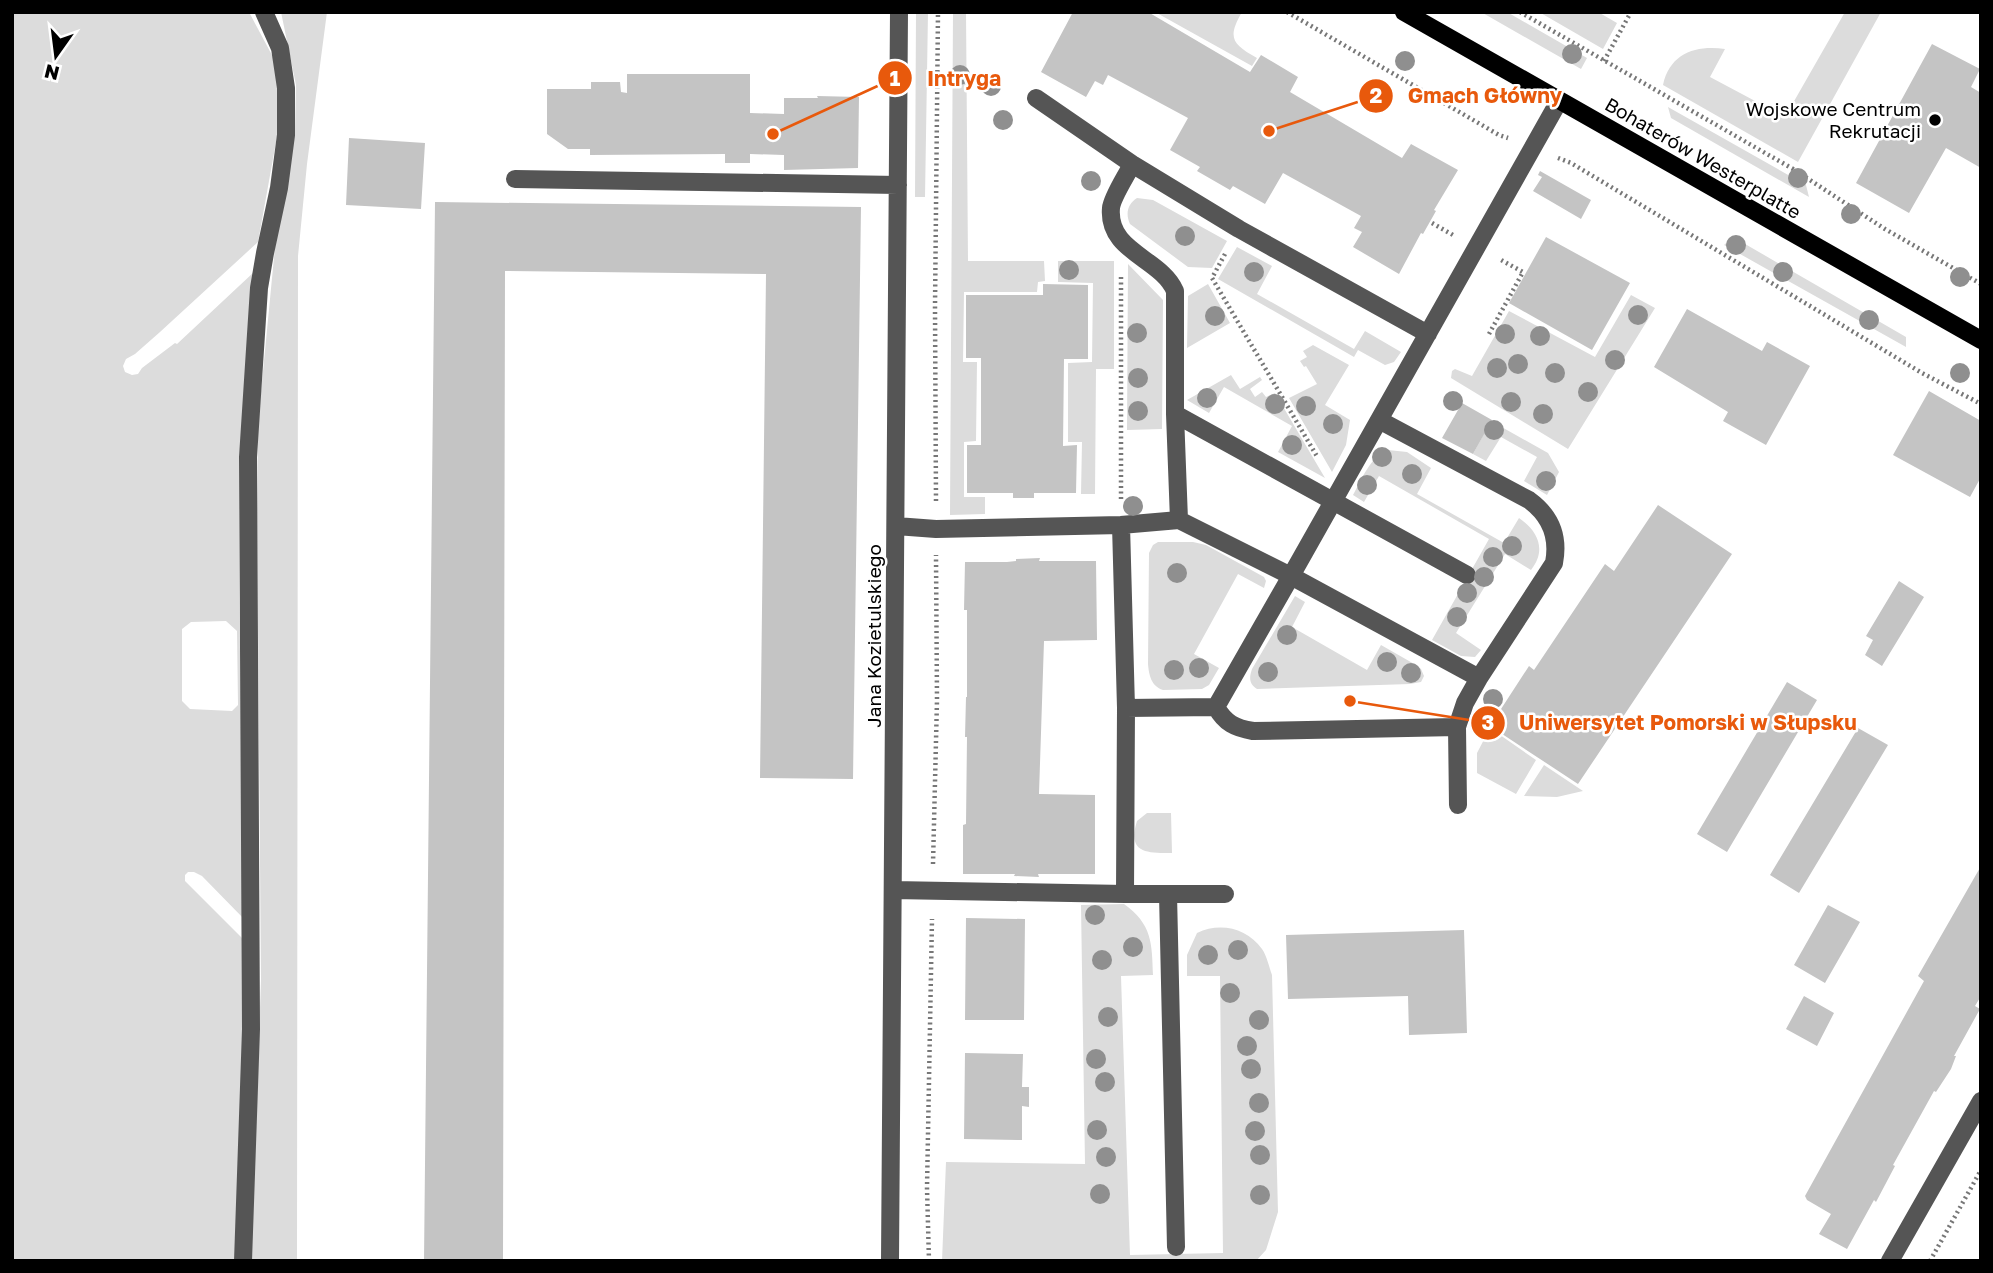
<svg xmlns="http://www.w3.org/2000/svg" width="1993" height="1273" font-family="'Golos Text',sans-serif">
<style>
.green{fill:#dcdcdc;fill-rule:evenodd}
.building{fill:#c4c4c4}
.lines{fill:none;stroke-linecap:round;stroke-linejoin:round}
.path{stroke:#777;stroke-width:4.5;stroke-dasharray:2 3.5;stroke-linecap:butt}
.minor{stroke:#555;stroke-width:18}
.major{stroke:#000;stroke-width:18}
.tree{fill:#8f8f8f}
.poi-dot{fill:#000;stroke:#fff;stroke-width:2.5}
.labels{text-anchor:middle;stroke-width:5;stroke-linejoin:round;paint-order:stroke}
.poi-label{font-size:19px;fill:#000;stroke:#fff;text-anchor:end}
.street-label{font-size:19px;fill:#000;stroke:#fff}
.leader{fill:none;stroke:#e8590c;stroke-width:2.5}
.callout-dot{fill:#e8590c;stroke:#fff;stroke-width:2.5}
.mark-label{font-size:21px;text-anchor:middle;font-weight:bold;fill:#fff}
.callout-label{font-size:21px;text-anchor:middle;font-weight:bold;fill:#e8590c;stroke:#fff;stroke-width:5;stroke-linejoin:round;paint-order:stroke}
</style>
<rect width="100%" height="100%" fill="#fff"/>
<!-- green -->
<path class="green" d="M12,12H249L273,57L279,91L278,131L258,242L160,332L135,354L126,359L123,366L125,372L132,375L138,374L142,368L175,343L177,344L254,272L239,461V599L245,920L202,876L194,872H188L185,875V881L244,940L243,1026L235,1261H12ZM226,621L237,631L238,705L232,711L190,709L182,701V629L191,622Z
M281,12H327L307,164L298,256L297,1261H251L261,980L257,510L258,423L276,237L287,182L295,129L296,85Z
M916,12H928L925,197H915Z
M953,12H966L968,261H1044L1045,281L1038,282L1037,292H964L963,362H977L976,441L964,442V497H985V514L950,515Z
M1155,12H1242C1227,38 1232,44 1257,58L1252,66Z
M1481,12H1507L1587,58L1581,69Z
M1539,12H1598L1617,23L1603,49Z
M1845,12H1881L1798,162L1663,85C1670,53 1696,45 1725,49L1710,77L1785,117Z
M1668,107L1806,185L1809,197L1671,118Z
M1137,198L1153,200L1227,241L1212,268L1188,267L1130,224C1125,213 1128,204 1137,198Z
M1733,237L1906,337V347L1724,245Z
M1237,247L1272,266L1257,294L1354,349L1365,331L1401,352L1394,362L1385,365L1358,350L1354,357L1218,279Z
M1058,261H1114V369H1096L1095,494H1081L1082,442H1068V363L1092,362L1093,283L1058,282Z
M1128,264L1163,300L1162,429L1127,430Z
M1208,284L1230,323L1187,348L1188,296Z
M1631,295L1655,308L1568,449L1451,378L1452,371L1455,369L1472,376L1509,311L1595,357Z
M1313,345L1349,365L1325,405L1350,420L1346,445L1332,472L1289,398L1317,384L1306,366L1304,367L1300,361L1307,357L1303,351Z
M1231,375L1240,389L1260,377L1262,380L1250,389L1255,397L1262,392L1266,397L1275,393L1325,478L1278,452L1292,426L1224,387L1209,413L1187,400Z
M1491,421L1548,453L1559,472L1547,495L1524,481L1537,457L1501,437L1486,461L1473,454Z
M1388,450L1407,452L1431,468L1417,494L1504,543L1519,518C1538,531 1547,550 1531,570L1505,554L1456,633L1481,650L1475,657L1461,656L1432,640L1489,539L1379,476L1364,502L1353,495C1362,479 1370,457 1388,450Z
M1158,542H1193L1206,545L1264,577L1266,581L1264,588L1238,574L1194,654L1219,668L1209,685L1202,689L1163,690C1151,686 1149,675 1148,664L1149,553L1153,545Z
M1295,596L1305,602L1292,627L1367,670L1381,645L1416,665L1421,669L1424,676L1421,682L1410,684L1257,689C1249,684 1249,678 1252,669Z
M1490,728L1536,760L1516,794L1477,773V753Z
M1544,765L1583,791L1557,797L1524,796Z
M1147,813H1171L1172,853C1146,853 1127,853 1137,821Z
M1124,904C1152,924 1152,943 1153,975L1121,976L1130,1255L1223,1253L1220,976H1187V955L1197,933C1220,922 1247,928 1262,949C1267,956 1269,967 1272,975L1278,1212L1266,1250L1256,1261H942L946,1162L1085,1164L1081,905Z"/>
<!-- building -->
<path class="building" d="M1073,12H1148L1250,72L1261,55L1298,77L1290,92L1402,158L1411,144L1458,170L1434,210L1436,211L1423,234L1421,233L1399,274L1353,247L1362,232L1354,228L1361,216L1283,173L1265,204L1233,186L1230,190L1197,171L1200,167L1170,150L1188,118L1108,75L1103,85L1095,81L1086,97L1041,72Z
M1932,44L1980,69L1971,87L1981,93V168L1946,148L1909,213L1856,183Z
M627,74H750V113L784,114V98H818L817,96L859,97L858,168L784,170V155L750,154V163H725V154L590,155V149H568L547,134V89H591V82H620L621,92L627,93Z
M349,138L425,143L421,209L346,205Z
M1540,171L1591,200L1581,219L1533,191L1542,177L1538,175Z
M435,202L861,207L853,779L760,778L766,274L505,271L503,1261H424Z
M1546,237L1630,283L1592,350L1509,303Z
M1043,284L1088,285V359H1064L1063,446L1077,445L1076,493H1034V498H1013V493H967V445H981V358H966V295H1043Z
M1687,309L1762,351L1767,342L1810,366L1766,445L1723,421L1728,412L1654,367Z
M1929,391L1981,421V477L1970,497L1893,455Z
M1462,403L1492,420L1473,454L1442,438Z
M1658,505L1732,554L1578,784L1490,726L1529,666L1534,670L1605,564L1614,571Z
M1040,558L1039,561H1096L1097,640L1044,641L1039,794L1095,795V874H1038L1039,877L1014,876L1015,874H963V825L966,824L967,737H965L966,697H967V610H964L965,562H1007L1016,561V559Z
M1899,581L1924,597L1882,666L1865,655L1873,640L1866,636Z
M1787,682L1817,700L1727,852L1697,834Z
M1858,728L1888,745L1799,893L1770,875Z
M1981,866V996L1975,1006L1980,1009L1954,1056H1956L1951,1069L1936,1092L1934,1091L1893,1165L1895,1166L1876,1202L1874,1200L1847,1249L1819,1234L1831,1214L1807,1200L1805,1196L1924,981L1918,976Z
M1828,905L1860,922L1825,983L1794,965Z
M966,918L1025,919L1024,1020H965Z
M1464,930L1467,1033L1409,1035L1408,996L1288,999L1286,935Z
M1804,996L1834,1013L1817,1046L1786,1029Z
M965,1053L1023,1054L1022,1087H1029V1107L1022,1106V1140L964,1139Z"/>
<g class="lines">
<!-- path -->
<path class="path" d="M1287,12L1499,135L1508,138
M1520,12L1793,169L1885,229L1981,284
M1604,61L1631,12
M1558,158L1571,163L1922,373L1981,404
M1432,223L1453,235
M1225,254L1212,278L1318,458
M1489,334L1523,272L1501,260
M1121,499V277
M936,501L935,307L938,12
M933,864L937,700L936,555
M929,1261L927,1188L932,919
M1930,1261L1981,1170"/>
<!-- minor -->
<path class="minor" d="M1036,98L1132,164L1239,229L1428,334
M1132,164C1127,175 1112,197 1111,208C1107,252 1161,258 1175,291V414L1179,520
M515,179L898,185
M1175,414L1467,575
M1379,420L1529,500C1551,516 1559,537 1554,563L1479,678
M1121,525L1126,708L1125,894
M896,526L936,529L1121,525L1179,520L1291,576L1559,101
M1216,707C1225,723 1235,728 1253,731L1457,727
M1126,708L1216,707L1291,576L1479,678L1465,703L1457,727L1458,805
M893,890L1125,894H1225
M1168,894L1176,1247
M243,1261L251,1029L248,457L259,288L265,253L279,188L286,135V88L280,48L264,12
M890,1261L899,12
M1890,1261L1981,1101"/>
<!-- major -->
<path class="major" d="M1404,12L1981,340"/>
</g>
<!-- trees -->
<g class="tree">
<circle cx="1572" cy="54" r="10"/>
<circle cx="1405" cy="61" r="10"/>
<circle cx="960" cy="75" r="10"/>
<circle cx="991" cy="86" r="10"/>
<circle cx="1003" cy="120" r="10"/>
<circle cx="1798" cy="178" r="10"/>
<circle cx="1091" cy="181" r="10"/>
<circle cx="1851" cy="214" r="10"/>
<circle cx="1185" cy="236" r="10"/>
<circle cx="1736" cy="245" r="10"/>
<circle cx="1069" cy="270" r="10"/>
<circle cx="1254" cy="272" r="10"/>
<circle cx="1783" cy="272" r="10"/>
<circle cx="1960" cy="277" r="10"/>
<circle cx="1638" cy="315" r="10"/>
<circle cx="1215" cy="316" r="10"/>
<circle cx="1869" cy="320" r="10"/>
<circle cx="1137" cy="333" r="10"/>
<circle cx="1505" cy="334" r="10"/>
<circle cx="1540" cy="336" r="10"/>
<circle cx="1615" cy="360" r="10"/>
<circle cx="1518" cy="364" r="10"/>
<circle cx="1497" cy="368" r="10"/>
<circle cx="1555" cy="373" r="10"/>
<circle cx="1960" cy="373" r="10"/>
<circle cx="1138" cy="378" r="10"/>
<circle cx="1588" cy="392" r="10"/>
<circle cx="1207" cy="398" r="10"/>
<circle cx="1453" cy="401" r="10"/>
<circle cx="1511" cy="402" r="10"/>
<circle cx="1275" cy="404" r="10"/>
<circle cx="1306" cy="406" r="10"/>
<circle cx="1138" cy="411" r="10"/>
<circle cx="1543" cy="414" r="10"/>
<circle cx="1333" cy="424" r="10"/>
<circle cx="1494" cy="430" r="10"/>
<circle cx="1292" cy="445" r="10"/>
<circle cx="1382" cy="457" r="10"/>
<circle cx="1412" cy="474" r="10"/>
<circle cx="1546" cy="481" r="10"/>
<circle cx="1367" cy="485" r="10"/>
<circle cx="1133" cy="506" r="10"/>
<circle cx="1512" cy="546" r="10"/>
<circle cx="1493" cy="557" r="10"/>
<circle cx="1177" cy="573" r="10"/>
<circle cx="1484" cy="577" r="10"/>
<circle cx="1467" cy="593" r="10"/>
<circle cx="1457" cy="617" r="10"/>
<circle cx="1287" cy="635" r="10"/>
<circle cx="1387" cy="662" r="10"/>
<circle cx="1199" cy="668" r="10"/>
<circle cx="1174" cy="670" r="10"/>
<circle cx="1268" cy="672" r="10"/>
<circle cx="1411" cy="673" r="10"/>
<circle cx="1493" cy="699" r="10"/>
<circle cx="1095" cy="915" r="10"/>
<circle cx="1133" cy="947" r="10"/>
<circle cx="1238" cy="950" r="10"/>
<circle cx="1208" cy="955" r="10"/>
<circle cx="1102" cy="960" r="10"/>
<circle cx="1230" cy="993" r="10"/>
<circle cx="1108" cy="1017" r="10"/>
<circle cx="1259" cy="1020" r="10"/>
<circle cx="1247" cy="1046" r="10"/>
<circle cx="1096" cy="1059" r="10"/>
<circle cx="1251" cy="1069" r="10"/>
<circle cx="1105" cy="1082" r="10"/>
<circle cx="1259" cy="1103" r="10"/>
<circle cx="1097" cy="1130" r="10"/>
<circle cx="1255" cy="1131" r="10"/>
<circle cx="1260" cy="1155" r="10"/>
<circle cx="1106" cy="1157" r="10"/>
<circle cx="1100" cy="1194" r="10"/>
<circle cx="1260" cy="1195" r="10"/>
</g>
<!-- markers -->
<circle class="poi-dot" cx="1935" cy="120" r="7"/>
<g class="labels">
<!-- poi labels -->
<g class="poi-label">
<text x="1921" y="116">Wojskowe Centrum<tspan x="1921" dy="22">Rekrutacji</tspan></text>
</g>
<!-- street labels -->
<g class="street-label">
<text transform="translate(1703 158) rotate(30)" y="7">Bohaterów Westerplatte</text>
<text transform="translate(874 636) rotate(-90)" y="7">Jana Kozietulskiego</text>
</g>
</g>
<!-- callouts -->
<path class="leader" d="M773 134L895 78M1269 131L1376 96M1350 701L1488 723"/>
<g class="callout-dot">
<circle cx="773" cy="134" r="7"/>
<circle cx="1269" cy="131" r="7"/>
<circle cx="1350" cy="701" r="7"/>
<circle cx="895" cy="78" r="18"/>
<circle cx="1376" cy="96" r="18"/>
<circle cx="1488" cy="723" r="18"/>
</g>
<g class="mark-label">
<text x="895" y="86">1</text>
<text x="1376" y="103">2</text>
<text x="1488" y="730">3</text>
</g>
<g class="callout-label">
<text x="964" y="86">Intryga</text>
<text x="1485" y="103">Gmach Główny</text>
<text x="1688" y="730">Uniwersytet Pomorski w Słupsku</text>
</g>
<!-- border -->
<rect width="1993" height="1273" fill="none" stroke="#000000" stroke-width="28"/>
<!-- north arrow -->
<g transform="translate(56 56) rotate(194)" stroke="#ffffff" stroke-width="5" paint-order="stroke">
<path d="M0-5L12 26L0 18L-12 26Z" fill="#000000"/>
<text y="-10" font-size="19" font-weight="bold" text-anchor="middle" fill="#000000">N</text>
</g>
</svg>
